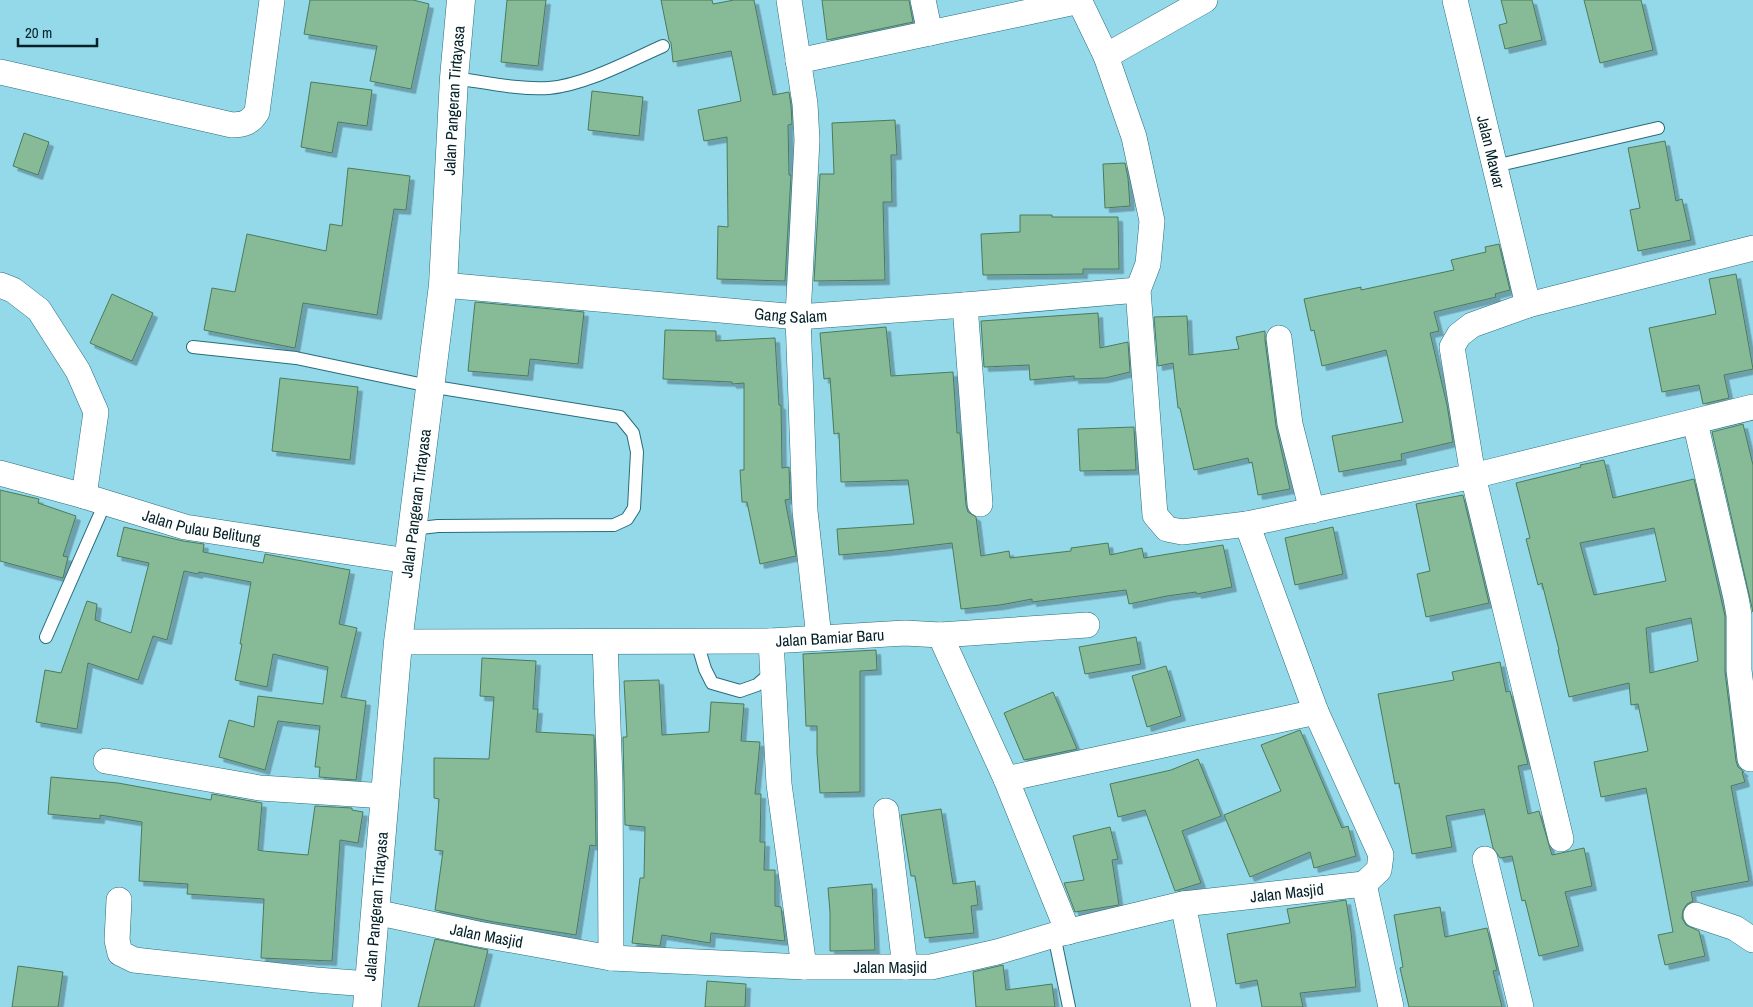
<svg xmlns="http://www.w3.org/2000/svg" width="1753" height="1007" font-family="'Archivo Narrow',sans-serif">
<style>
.building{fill:#87ba97;stroke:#4a7b5b;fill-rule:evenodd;filter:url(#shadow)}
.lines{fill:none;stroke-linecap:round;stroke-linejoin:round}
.service-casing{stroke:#266d7c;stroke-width:14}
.minor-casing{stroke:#266d7c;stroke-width:26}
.primary-casing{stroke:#266d7c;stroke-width:29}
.service{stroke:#fff;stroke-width:12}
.minor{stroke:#fff;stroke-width:25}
.primary{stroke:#fff;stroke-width:28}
.labels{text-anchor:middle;stroke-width:4.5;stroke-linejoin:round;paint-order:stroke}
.street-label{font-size:16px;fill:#042127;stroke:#94d9ea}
</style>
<defs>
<filter id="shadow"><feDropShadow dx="4.5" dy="4.5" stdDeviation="0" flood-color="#0004"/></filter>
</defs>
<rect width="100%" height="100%" fill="#94d9ea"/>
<!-- building -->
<path class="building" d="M310,0H413L429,4L411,89L370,81L377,46L304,34Z
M507,0H546L538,66L501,62Z
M661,0H712L713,4L734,0H754L773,95L789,92L791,106L792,124L788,125L789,175H791L785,281L717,279L718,226L728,227L727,137L704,141L698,110L741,101L731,51L673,62L671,43L669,40Z
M822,0H909L913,22L827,40Z
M1501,0H1532L1542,40L1505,49L1499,25L1507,23Z
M1584,0H1641L1653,50L1600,63Z
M311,82L372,90L367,126L338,122L332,153L301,147Z
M592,91L643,97L639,136L588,130Z
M895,120L897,155H891L892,202H883L885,280L814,281L820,174H834L832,123Z
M24,133L49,142L38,175L13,166Z
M1665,141L1676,201L1682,199L1691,240L1638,251L1630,210L1640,208L1628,148Z
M1125,163L1128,178L1130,206L1105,208L1103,164Z
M348,168L410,176L406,210L394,209L377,315L303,303L295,348L204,330L212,288L235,292L247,234L326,251L330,224L342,226Z
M1020,215H1052V217H1118L1119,269H1083V274L983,275L981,234L1020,232Z
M1499,244L1510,290L1495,294L1496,297L1434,312L1439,331L1430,333L1447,405L1453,442L1401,454L1402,460L1339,472L1332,436L1403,422L1386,350L1322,366L1314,330L1311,331L1304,299L1361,287V290L1454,270L1451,260L1486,252L1485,247Z
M1736,274L1753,369L1724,375L1729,398L1703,404L1699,385L1662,392L1649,328L1716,314L1709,279Z
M112,294L153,313L132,361L90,343Z
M475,302L584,312L578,364L530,359L528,376L468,371Z
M1098,313L1100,348L1128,342L1130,372L1105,378L1074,379V376L1030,380L1029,365L984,367L981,321Z
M1187,316L1189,355L1239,349L1236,337L1265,331V340L1276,426L1290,489L1258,495L1252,462L1249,463L1248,458L1194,470L1180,408H1178L1173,363L1158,366L1154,317Z
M886,327L891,376L953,372L957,433H960L966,505L968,512L976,517L981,556L1009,551L1010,558L1071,551V548L1108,543L1110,555L1142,548L1144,558L1223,545L1232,587L1197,594L1196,592L1167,596L1129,604L1126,590L1032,602V599L1000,605L961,609L952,543L886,551L839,555L837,529L914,524L908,480L841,482L839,433L834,434L830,378L824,379L820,333Z
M665,330L716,331V341L775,338L779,405H781L782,468L789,467L790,499L785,500L796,556L760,564L747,502H742L740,470H744V383L732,384V382L663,379Z
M280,378L358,387L350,460L272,451Z
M1743,424L1753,465V612L1712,432Z
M1134,427L1136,470L1080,471L1078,429Z
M1604,460L1613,498L1694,479L1725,616V672L1736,761L1738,767L1744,772H1742L1745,782L1731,786L1749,881L1691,892L1693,901L1687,904L1683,910L1682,918L1686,925L1699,931L1705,956L1665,965L1658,935L1673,932L1646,788L1601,797L1594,762L1648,751L1638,704L1631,705L1629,683L1569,697L1558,650H1559L1542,583L1538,585L1526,539L1530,538L1516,483L1581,467L1580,465ZM1654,528L1666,581L1594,595L1580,543ZM1691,618L1698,661L1650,673L1646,628Z
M0,490L39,499L38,503L76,516L63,556L68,557L63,578L0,561Z
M1463,495L1489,603L1426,617L1417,574L1430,571L1416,504Z
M124,527L183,541L204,544L203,552L263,563L265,554L350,570L339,624L357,628L341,697L366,701L356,780L319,777L320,767H315L320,726L278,721L265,770L219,757L229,720L254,727L258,696L323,704L328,667L273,654L267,687L235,680L242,644H240L251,582L199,572L198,574L184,571L167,640L153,636L138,680L88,663L77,729L36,722L45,670L61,673L87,601L97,604L95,620L131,633L149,563L117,556Z
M1333,527L1343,574L1295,585L1285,538Z
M1136,637L1141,664L1085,674L1079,647Z
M876,650L877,670L860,671V792L820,793L817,753V726H806L803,654Z
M482,658L536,661L533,709H538L536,732L594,735L596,846L590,845L576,935L494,922L435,910L443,851L435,850L439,799L434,798V758L489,759L494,697L480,696Z
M1500,662L1506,692L1510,691L1528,764L1518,766L1528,814L1539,811L1552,855L1584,848L1592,886L1565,892L1579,946L1539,956L1525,900L1522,901L1512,856L1500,858L1493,848L1484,809L1446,816L1452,847L1412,854L1399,783L1395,784L1378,694L1454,680L1452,672Z
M1166,666L1181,716L1147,727L1132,676Z
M659,680L662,735L709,732L711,702L744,704L741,741L760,742L755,794H761L760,842H765L764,870H775V906L781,907L785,941L711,933L710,943L662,935L660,946L632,943L640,878H644L645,827L625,825L623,737H627L624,681Z
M1053,692L1077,749L1024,760L1004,713Z
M1300,730L1342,828L1348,826L1356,856L1314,868L1310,852L1250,877L1224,815L1281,791L1261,745Z
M1198,759L1221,816L1182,831L1201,883L1175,891L1145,810L1118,817L1110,784L1171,770Z
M51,777L118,783L211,800L212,794L262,803L258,850L263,851L308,855L315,806L352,808V810L363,812L358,843L340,840L332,961L261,958L264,899L187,894L188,884L139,881L142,822L100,815V819L48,814Z
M941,809L953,884L975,881L978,905L971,906L974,933L925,938L915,876H911L901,815Z
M1110,827L1118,859L1112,860L1119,905L1075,912L1064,883L1084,880L1073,836Z
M872,884L875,950L830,951V912L828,888Z
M1346,900L1351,932L1356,987L1300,993L1303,1007H1262L1257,980L1236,984L1227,934L1290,923L1287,909Z
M1440,907L1445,937L1487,928L1497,970L1493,971L1502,1007H1409L1400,968L1403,967L1394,915Z
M435,939L488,950L474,1007H418Z
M1003,965L1006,990L1052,984L1055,1007H976L973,972Z
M18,966L63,972L58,1007H12Z
M707,981L746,984L745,1007H705Z"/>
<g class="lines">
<!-- service casing -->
<g class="service-casing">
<path id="service" d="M454,78C484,82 518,90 549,88C585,85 629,61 663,46
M1495,166L1658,128
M193,347L296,358L429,386L620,417L633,433L637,452L634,508L627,519L614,525L438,526L412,529
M46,637L105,503
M697,642L705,669L712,683L740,691L757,685L773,671
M1054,935L1069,1007"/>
</g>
<!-- minor casing -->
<g class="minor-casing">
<g id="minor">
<path d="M789,0L805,104L807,140L798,317L805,511L819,638"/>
<path d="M923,0L930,33"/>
<path d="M1079,0L1106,56L1134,137L1152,221L1148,264L1138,290L1155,515L1167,529L1182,532L1247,524L1473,476L1753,407"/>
<path id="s1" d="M1455,0L1528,305"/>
<path d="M1106,56L1205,0"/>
<path d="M798,61L1080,1"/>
<path d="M0,72L232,125C244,125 251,122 257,112L272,0"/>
<path d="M0,285L13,290L39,310L78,371L96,412L84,496"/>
<path id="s2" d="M443,285L798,317L965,305L1138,290"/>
<path d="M965,305L980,504"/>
<path d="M1279,338L1290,424L1312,511"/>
<path d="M1695,422L1736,598L1739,615V670L1750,759"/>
<path id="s3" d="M0,473L84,496L185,527L408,561"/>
<path d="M940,635L1087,625"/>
<path d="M771,641L779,784L804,967"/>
<path id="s4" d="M398,642L771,641L905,633L940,635L1006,779L1068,932"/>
<path d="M605,642L610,781L611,958"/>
<path d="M106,761L260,788L386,796"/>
<path d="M1006,779L1316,712"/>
<path d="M886,811L905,967"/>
<path d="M1561,839L1473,476L1452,347L1459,335L1472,325L1528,305L1753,248"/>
<path d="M1485,859L1521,1007"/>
<path d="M1364,884L1391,1007"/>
<path d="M119,900L117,940L120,953L134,960L316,980L369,984"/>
<path d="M1183,904L1204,1007"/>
<path id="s5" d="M375,912L478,934L611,958L804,967H931L997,952L1054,935L1183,904L1364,884L1379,870L1381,855L1316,712L1247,524"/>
<path d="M1696,915L1735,928L1753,940"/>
</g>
</g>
<!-- primary casing -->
<g class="primary-casing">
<g id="primary">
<path id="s6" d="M367,1007L398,642L443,285L454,78L461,0"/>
</g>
</g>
<!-- service -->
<use href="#service" class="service"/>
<!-- minor -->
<use href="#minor" class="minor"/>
<!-- primary -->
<use href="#primary" class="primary"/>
</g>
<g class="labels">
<!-- street labels -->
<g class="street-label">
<text dy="6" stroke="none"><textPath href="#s6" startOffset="911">Jalan Pangeran Tirtayasa</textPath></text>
<text dy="6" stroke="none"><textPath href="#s1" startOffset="156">Jalan Mawar</textPath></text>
<text dy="6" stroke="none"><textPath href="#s2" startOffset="349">Gang Salam</textPath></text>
<text dy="6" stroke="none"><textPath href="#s6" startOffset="506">Jalan Pangeran Tirtayasa</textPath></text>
<text dy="6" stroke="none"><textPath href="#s3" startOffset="209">Jalan Pulau Belitung</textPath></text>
<text dy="6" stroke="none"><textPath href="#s4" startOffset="432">Jalan Bamiar Baru</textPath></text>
<text dy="6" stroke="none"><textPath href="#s5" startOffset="925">Jalan Masjid</textPath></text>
<text dy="6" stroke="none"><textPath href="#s6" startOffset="101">Jalan Pangeran Tirtayasa</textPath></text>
<text dy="6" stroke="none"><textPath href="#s5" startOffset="114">Jalan Masjid</textPath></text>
<text dy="6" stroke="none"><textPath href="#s5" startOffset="520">Jalan Masjid</textPath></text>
</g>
</g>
<!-- scale -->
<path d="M18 38v8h79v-8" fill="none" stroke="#042127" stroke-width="2.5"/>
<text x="25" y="38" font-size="15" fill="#042127" stroke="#94d9ea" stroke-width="4" paint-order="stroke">20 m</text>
</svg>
